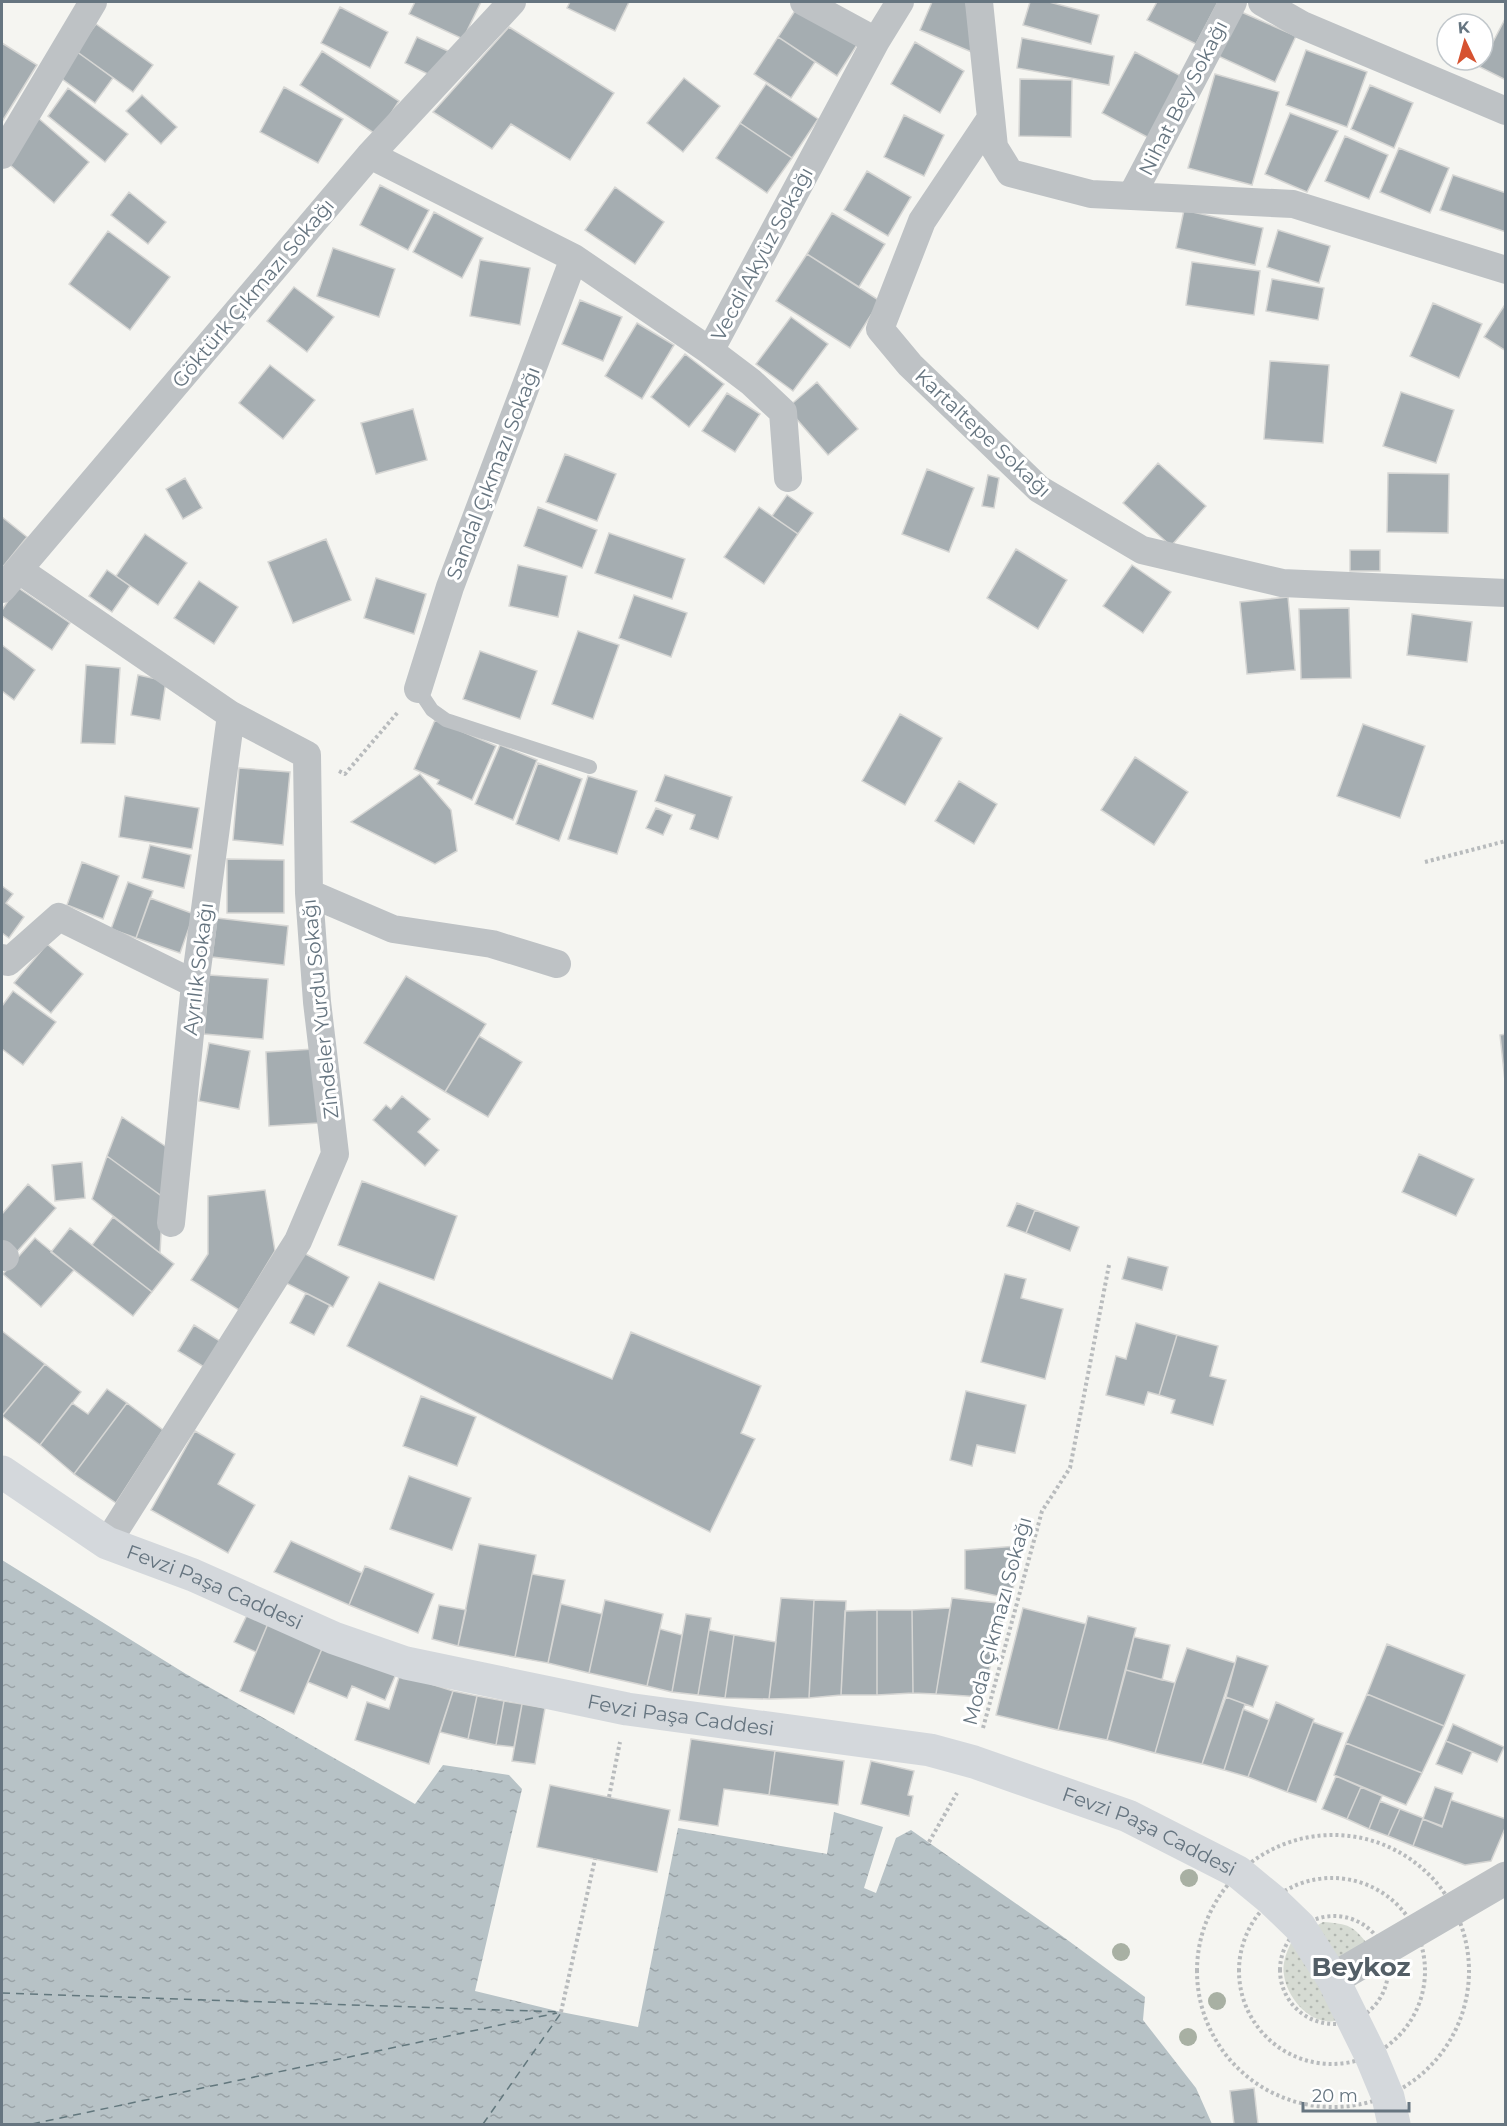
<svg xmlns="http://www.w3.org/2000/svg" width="1507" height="2126" font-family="Montserrat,sans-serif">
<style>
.green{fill:url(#green-dots)}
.water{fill:url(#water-ripples)}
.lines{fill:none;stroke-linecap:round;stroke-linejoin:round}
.ferry{stroke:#62777d;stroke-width:1.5;stroke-dasharray:8 6;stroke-linecap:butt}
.building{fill:#a5adb1;stroke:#d6d6d4;stroke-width:1.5}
.path{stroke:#b8bbbd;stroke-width:4;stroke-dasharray:3 3;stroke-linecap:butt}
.service{stroke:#bec2c5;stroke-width:14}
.minor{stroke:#bec2c5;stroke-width:28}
.tertiary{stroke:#bec2c5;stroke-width:33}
.primary{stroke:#d4d8dc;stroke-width:33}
.tree{fill:#a8b0a3}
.labels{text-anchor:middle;stroke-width:6;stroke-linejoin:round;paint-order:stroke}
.street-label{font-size:20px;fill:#667580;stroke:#fff}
.district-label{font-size:26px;font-weight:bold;fill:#535e66;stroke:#fff}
</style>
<defs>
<pattern id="green-dots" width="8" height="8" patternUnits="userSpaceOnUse" patternTransform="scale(1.5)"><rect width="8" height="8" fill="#d6dbd3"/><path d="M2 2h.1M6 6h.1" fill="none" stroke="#b1b6b0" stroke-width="1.8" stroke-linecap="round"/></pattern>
<pattern id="water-ripples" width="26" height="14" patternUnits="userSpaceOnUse" patternTransform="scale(1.5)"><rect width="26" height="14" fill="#b7c2c6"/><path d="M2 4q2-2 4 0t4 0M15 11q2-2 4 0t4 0" fill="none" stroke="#99a2a6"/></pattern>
</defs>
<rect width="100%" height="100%" fill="#f5f5f1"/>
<!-- green -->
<path class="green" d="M1323,1922C1349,1924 1353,1925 1369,1946L1335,1970L1309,1930Z
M1291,1943L1349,2016C1345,2018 1340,2021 1335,2021C1310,2025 1287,1998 1284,1975C1282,1964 1286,1953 1291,1943Z"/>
<!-- water -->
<path class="water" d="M2,1560L186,1674L415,1804L443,1765L509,1775L522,1789L475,1991L561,2012L638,2027L678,1828L827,1854L834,1812L883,1827L864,1888L876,1893L896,1838L911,1830L1058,1933L1145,1997L1143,2020L1196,2088L1212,2124H2Z"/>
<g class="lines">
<!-- ferry -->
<path class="ferry" d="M2,1993L561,2012
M32,2124L557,2013
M483,2124L561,2013"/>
</g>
<!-- building -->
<path class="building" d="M415,2H481L463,39L409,14Z
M570,2H629L615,31L567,8Z
M932,2H966L974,53L920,30Z
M1030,2H1049L1099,15L1091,44L1023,25Z
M1157,2H1218L1196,44L1147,20Z
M798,6L857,45L837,76L778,37Z
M340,7L388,32L370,68L321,43Z
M1239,11L1296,36L1275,82L1218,56Z
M1506,17V80L1480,67Z
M96,24L153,65L133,92L76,51Z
M509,27L614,93L570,160L511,124L492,149L433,112Z
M417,37L448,51L436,78L405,63Z
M778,37L815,62L791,98L754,74Z
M1022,38L1114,56L1109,85L1017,68Z
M915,42L964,71L940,113L891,84Z
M2,43L37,65L3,120L2,119Z
M1306,50L1367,72L1347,127L1286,105Z
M76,51L113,78L95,103L58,76Z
M322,51L399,101L377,135L300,85Z
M1135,52L1181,76L1149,138L1102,113Z
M1215,74L1279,92L1252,185L1188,168Z
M684,78L720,106L683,152L647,123Z
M1020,79L1072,80L1071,137L1019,136Z
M766,84L818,119L792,158L740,123Z
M1370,85L1413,103L1394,148L1351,129Z
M284,87L343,119L318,163L260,132Z
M68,88L128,134L105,162L48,116Z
M142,95L177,127L161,144L126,111Z
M1290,113L1338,131L1307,192L1265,174Z
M904,115L944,135L924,176L884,157Z
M37,117L89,162L54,203L2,158Z
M740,123L792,158L767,193L716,158Z
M1345,136L1388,155L1369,199L1325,181Z
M1399,148L1449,168L1430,213L1380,192Z
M867,171L911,197L888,236L844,210Z
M1453,175L1506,193V232L1440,210Z
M380,185L429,210L408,250L360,225Z
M615,187L664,222L635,264L585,230Z
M129,192L166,222L148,244L111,215Z
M1184,210L1263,228L1255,265L1176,248Z
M434,212L483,238L462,278L413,252Z
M832,213L885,244L859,287L807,254Z
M1278,230L1330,246L1319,283L1267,267Z
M108,231L170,277L130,330L69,284Z
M333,248L395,269L379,317L317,296Z
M807,254L880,301L850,348L776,301Z
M480,260L530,268L520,325L470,316Z
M1192,262L1260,271L1254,315L1186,305Z
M1272,279L1324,288L1318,320L1266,311Z
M294,287L334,317L307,352L267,321Z
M580,300L622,317L603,361L562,344Z
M1433,303L1482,324L1459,378L1410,356Z
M1506,303V351L1484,337Z
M791,317L828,344L793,391L756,364Z
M637,323L674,345L642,399L605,376Z
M685,354L724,384L689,427L651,397Z
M1270,361L1329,365L1323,443L1264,439Z
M270,365L315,400L283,439L239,403Z
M817,382L858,429L828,455L787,408Z
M1401,392L1454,410L1436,463L1383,446Z
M727,393L760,414L735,452L702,431Z
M413,409L427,460L376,474L361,423Z
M565,454L616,474L597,521L546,502Z
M1158,463L1206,506L1171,546L1123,503Z
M927,469L974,488L949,552L902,534Z
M1388,473L1449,474L1448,533L1387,532Z
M988,475L999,478L994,508L982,506Z
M185,478L202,508L183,519L166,489Z
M787,495L813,513L798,534L772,516Z
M538,507L597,530L582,568L524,546Z
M759,507L798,534L764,584L724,557Z
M2,517L27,537L2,568Z
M609,533L685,559L672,599L595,573Z
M145,534L187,563L158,605L116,576Z
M326,539L351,600L293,623L268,562Z
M1016,549L1067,580L1038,629L987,598Z
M1350,550H1380V571H1350Z
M518,565L567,576L558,617L509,606Z
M1132,565L1171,592L1143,633L1103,606Z
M107,570L130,586L112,612L89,596Z
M376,578L426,594L414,634L364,618Z
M199,581L238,607L214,644L174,618Z
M17,587L70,623L52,650L2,616V610Z
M634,595L687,613L671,657L619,638Z
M1288,597L1295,670L1247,674L1240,602Z
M1349,608L1351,678L1301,679L1299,609Z
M1412,614L1472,622L1467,662L1407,655Z
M578,631L619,645L593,719L552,704Z
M2,645L35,670L14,700L2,691Z
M480,651L537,671L520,719L463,699Z
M86,665L120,668L115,744L81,743Z
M138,675L166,681L160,720L131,715Z
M900,714L942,738L905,805L862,781Z
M435,720L496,746L472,800L437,784L439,780L414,769Z
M1363,724L1425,746L1400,818L1337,796Z
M500,745L537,760L513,820L475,804Z
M1135,757L1188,792L1154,845L1101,810Z
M538,763L582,779L559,841L516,824Z
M239,768L290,772L283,845L233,840Z
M420,774L451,810L457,851L435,864L351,822Z
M665,775L732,797L718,839L690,829L695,815L655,801Z
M588,776L637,791L617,854L568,839Z
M959,781L997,804L974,844L935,821Z
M125,796L199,808L192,849L119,837Z
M656,808L672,815L663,835L646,828Z
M150,845L191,855L184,888L142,878Z
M227,859L284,860V913H227Z
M82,862L119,876L103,919L67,905Z
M128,882L153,891L136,938L111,929Z
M2,886L13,894L6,903L24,917L9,938L2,933Z
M150,898L194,914L180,953L136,938Z
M217,918L288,926L284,965L212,957Z
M47,944L83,974L51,1013L14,983Z
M209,975L268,979L263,1039L204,1034Z
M406,976L486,1024L445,1092L364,1043Z
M13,991L56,1022L23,1065L2,1049V1006Z
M1506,1034V1081H1505L1500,1035Z
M479,1036L522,1062L488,1117L445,1092Z
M209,1043L250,1051L239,1109L199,1101Z
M314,1049L319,1123L269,1126L266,1052Z
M402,1096L430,1119L418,1132L439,1150L425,1166L373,1120L386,1105L391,1109Z
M122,1117L168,1148L163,1197L107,1156Z
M1419,1154L1474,1179L1456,1216L1402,1192Z
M107,1156L163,1197L160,1253L92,1199Z
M82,1162L85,1198L55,1201L52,1165Z
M362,1181L457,1216L434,1280L338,1245Z
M28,1184L56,1208L14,1255L2,1243V1214Z
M265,1190L275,1251L239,1310L191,1280L208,1254V1196Z
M1017,1203L1035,1210L1026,1233L1007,1226Z
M1035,1210L1079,1227L1070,1251L1026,1233Z
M113,1217L174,1264L152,1292L92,1245Z
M70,1228L152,1292L133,1316L51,1252Z
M35,1238L74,1270L41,1307L3,1274Z
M300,1251L349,1277L333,1307L284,1282Z
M1128,1257L1168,1267L1162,1290L1122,1279Z
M1005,1274L1026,1279L1021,1298L1063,1309L1045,1379L981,1362Z
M379,1282L612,1379L631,1332L761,1386L741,1433L755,1439L710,1532L347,1346Z
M306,1293L330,1305L314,1335L290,1323Z
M1136,1323L1177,1335L1159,1395L1148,1392L1144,1405L1106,1395L1116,1356L1126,1359Z
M194,1325L220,1341L204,1367L178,1351Z
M2,1331L45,1364L2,1416Z
M1177,1335L1218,1346L1210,1376L1226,1380L1213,1425L1171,1413L1175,1400L1159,1395Z
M45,1364L81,1392L40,1445L2,1416Z
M107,1389L127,1403L74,1474L40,1445L72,1403L88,1414Z
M966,1391L1026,1405L1015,1453L977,1445L972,1466L950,1460Z
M421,1396L476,1417L457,1466L403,1446Z
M127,1403L163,1430L116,1503L74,1474Z
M195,1431L235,1454L218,1484L255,1505L228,1553L151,1510Z
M409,1476L471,1498L452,1550L390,1529Z
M291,1541L362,1573L349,1605L274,1572Z
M479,1544L536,1555L515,1657L458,1646Z
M1018,1546L1012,1599L965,1589V1550Z
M365,1566L434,1594L418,1633L349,1605Z
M532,1574L565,1580L548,1663L515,1657Z
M781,1598L814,1600L809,1698L769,1699Z
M952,1598L1007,1604L982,1697L936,1694Z
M605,1600L663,1614L647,1686L589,1673Z
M814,1600L846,1601L841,1695L809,1698Z
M561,1604L602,1614L589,1673L548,1663Z
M439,1605L466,1610L458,1646L432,1639Z
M950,1608L936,1694L913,1693L912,1610Z
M1023,1608L1086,1624L1058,1730L996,1715Z
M877,1610V1695H841L845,1611Z
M877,1610H912L913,1693L877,1695Z
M249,1611L269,1621L256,1652L234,1642Z
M686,1614L711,1618L698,1695L672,1692Z
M1088,1616L1136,1628L1107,1740L1058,1730Z
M269,1621L324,1644L294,1714L240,1691Z
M660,1629L682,1635L672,1692L647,1686Z
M709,1630L734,1635L725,1698L698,1695Z
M734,1635L776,1642L769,1699L725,1698Z
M1134,1637L1170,1645L1162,1680L1126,1670Z
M324,1644L396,1674L385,1700L352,1686L347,1698L308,1682Z
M1387,1644L1465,1675L1444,1726L1367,1694Z
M1187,1648L1235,1663L1202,1764L1155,1753L1175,1683Z
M1237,1656L1268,1666L1253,1707L1226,1697Z
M1126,1670L1175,1683L1155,1753L1107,1740Z
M400,1674L453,1691L429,1764L355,1740L367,1702L389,1709Z
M453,1691L477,1696L468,1739L440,1732Z
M1367,1694L1444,1726L1422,1773L1346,1743Z
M477,1696L504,1701L496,1745L468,1739Z
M1226,1697L1245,1704L1224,1770L1202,1764Z
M504,1701L522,1704L514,1747L496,1745Z
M1276,1702L1314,1719L1287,1792L1248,1777Z
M522,1704L545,1708L535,1764L512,1761Z
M1243,1709L1269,1720L1248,1777L1224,1770Z
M1313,1722L1343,1733L1316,1802L1287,1792Z
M1453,1724L1504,1747L1497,1762L1446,1741Z
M691,1739L775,1751L769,1795L724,1789L718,1826L679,1820Z
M1446,1741L1472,1752L1462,1774L1436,1764Z
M1346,1743L1422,1773L1406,1805L1334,1775Z
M775,1751L844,1761L838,1805L769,1795Z
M871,1761L914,1771L908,1795L913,1796L909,1816L861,1804Z
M1336,1776L1361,1787L1347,1819L1322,1809Z
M550,1785L670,1810L657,1872L537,1847Z
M1361,1787L1382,1796L1369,1829L1347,1819Z
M1435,1787L1453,1793L1442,1826L1423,1819Z
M1451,1800L1506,1819V1826L1491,1861L1465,1865L1413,1846L1423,1819L1442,1827Z
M1380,1801L1400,1809L1388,1836L1369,1829Z
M1400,1809L1423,1818L1413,1846L1388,1836Z
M1254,2088L1258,2124H1234L1230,2091Z"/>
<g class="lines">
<!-- path -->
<path class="path" d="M339,771L345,774L398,712
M1425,862L1506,841
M983,1728L1042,1511L1070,1468L1109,1265
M609,1797L620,1742
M1197 1971a136 136 0 1 1 272 0a136 136 0 1 1-272 0Z
M929,1842L957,1793
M1239 1971a93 93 0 1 1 186 0a93 93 0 1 1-186 0Z
M1280 1970a54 54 0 1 1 108 0a54 54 0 1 1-108 0Z
M561,2012L595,1859"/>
<!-- service -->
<path class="service" d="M418,689L432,710L446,720L590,767"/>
<!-- minor -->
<path class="minor" d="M804,2L876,41
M979,2L994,147L1010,173L1091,194L1293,204L1506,270
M1262,2L1302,25L1506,111
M991,118L922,221L880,329L910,365L1039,489L1142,550L1282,583L1506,593
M2,155L93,2
M370,155L574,258L710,351L876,41L900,2
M1132,195L1233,2
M710,351L751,382L783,412L788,478
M19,570L231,715L307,755L309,893L317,1002L335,1154L298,1241L107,1543
M2,589L370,155L512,2
M418,689L450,587L574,258
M309,893L393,929L492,944L557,964
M2,958L8,962L59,917L195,984
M171,1223L195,984L231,715
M2,1254L5,1257"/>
<!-- tertiary -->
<path class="tertiary" d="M1333,1979L1506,1878"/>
<!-- primary -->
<path class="primary" id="s1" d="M2,1472L107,1543L193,1575L334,1638L406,1663L627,1709L930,1750L974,1762L1128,1816L1238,1872L1272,1900L1300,1927L1333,1979L1371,2056L1388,2097L1394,2124"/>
</g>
<!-- trees -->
<g class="tree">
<circle cx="1189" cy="1878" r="9"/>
<circle cx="1121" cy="1952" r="9"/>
<circle cx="1217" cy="2001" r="9"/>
<circle cx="1188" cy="2037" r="9"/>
</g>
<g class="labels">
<!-- street labels -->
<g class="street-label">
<text transform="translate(1183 98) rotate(-63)" y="7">Nihat Bey Sokağı</text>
<text transform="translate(762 254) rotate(-62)" y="7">Vecdi Akyüz Sokağı</text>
<text transform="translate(253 293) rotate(-50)" y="7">Göktürk Çıkmazı Sokağı</text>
<text transform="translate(983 433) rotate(43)" y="7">Kartaltepe Sokağı</text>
<text transform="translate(493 473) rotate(-69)" y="7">Sandal Çıkmazı Sokağı</text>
<text transform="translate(198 969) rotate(-83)" y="7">Ayrılık Sokağı</text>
<text transform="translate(320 1009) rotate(-96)" y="7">Zindeler Yurdu Sokağı</text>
<text dy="7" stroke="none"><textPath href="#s1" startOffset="243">Fevzi Paşa Caddesi</textPath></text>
<text transform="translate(997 1621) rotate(-75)" y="7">Moda Çıkmazı Sokağı</text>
<text dy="7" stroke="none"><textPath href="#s1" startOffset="729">Fevzi Paşa Caddesi</textPath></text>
<text dy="7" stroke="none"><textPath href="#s1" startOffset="1215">Fevzi Paşa Caddesi</textPath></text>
</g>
<!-- district labels -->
<g class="district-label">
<text x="1361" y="1976">Beykoz</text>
</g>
</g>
<!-- border -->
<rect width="1507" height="2126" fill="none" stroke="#667580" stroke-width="6"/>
<!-- north arrow -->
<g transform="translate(1465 42) rotate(355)"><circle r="28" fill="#ffffff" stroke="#c2c8cc" stroke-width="1.5"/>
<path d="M0-4.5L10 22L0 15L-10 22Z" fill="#d65230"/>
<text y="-9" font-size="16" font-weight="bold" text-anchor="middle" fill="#667580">K</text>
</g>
<!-- scale -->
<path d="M1303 2102v9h106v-9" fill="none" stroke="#667580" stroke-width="3"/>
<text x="1312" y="2102" font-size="18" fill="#667580" stroke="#ffffff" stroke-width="4.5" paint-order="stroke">20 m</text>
</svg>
